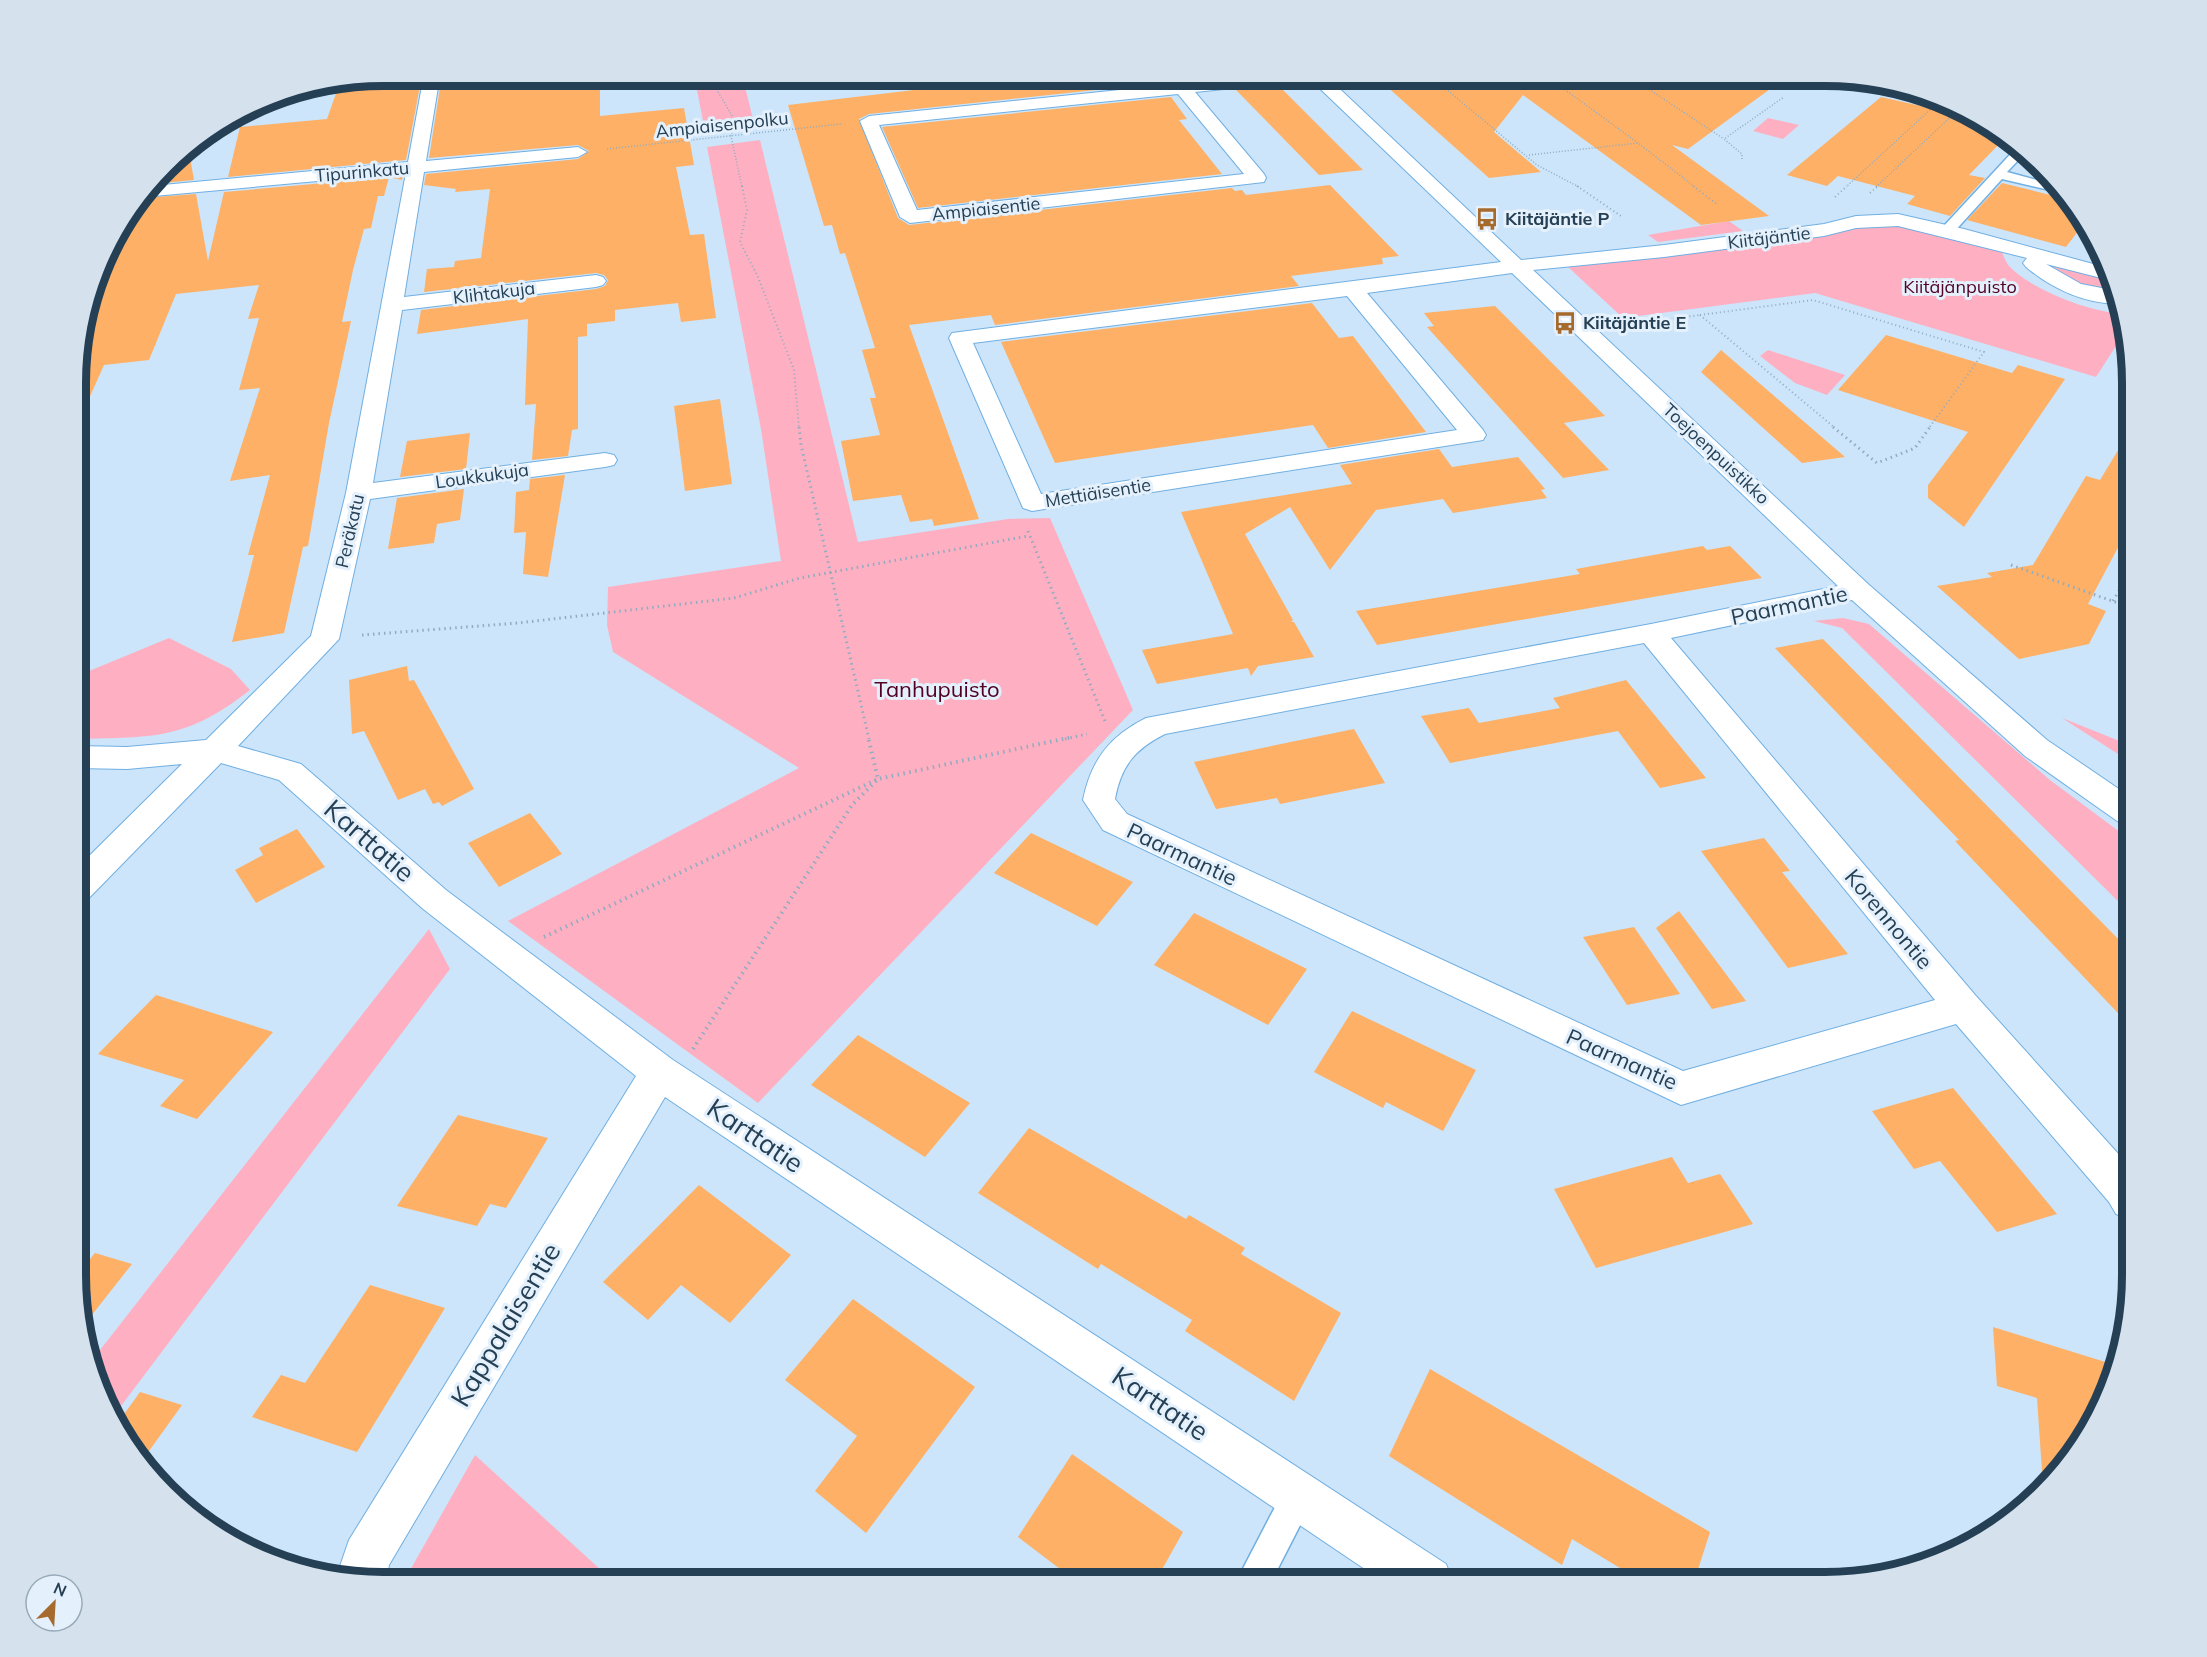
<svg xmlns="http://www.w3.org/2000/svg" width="2207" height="1657" font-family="Mulish,sans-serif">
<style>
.green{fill:#feb0c2}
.building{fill:#fdb066}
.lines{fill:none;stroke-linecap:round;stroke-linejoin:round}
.service-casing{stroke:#70afe2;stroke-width:3}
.minor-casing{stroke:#70afe2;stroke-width:2}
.path-far3{stroke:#91abc0;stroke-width:1.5;stroke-dasharray:1 2;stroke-linecap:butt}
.path-far2{stroke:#91abc0;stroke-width:2;stroke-dasharray:1 3;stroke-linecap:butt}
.path-far1{stroke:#91abc0;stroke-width:3;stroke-dasharray:1.5 4;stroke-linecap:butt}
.path{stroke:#91abc0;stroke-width:4;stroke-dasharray:1.5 4.5;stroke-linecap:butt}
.service{fill:#fff;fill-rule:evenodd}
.minor{fill:#fff;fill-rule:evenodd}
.labels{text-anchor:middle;stroke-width:6;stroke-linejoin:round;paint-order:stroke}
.far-street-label{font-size:18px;fill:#254055;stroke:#e4f0fb}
.far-poi-label{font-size:18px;font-weight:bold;fill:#254055;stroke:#e4f0fb;text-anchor:start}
.far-park-label{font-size:18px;fill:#520023;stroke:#e4f0fb}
.street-label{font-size:22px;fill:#254055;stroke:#e4f0fb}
.park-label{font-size:22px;fill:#520023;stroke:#e4f0fb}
.near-street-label{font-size:27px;fill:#254055;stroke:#e4f0fb}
.rim{fill:none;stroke:#254055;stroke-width:8}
</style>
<rect width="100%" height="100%" fill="#cce5fa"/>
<!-- green -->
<path class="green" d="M694,75H742L755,127L705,131Z
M1768,118L1799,125L1783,139L1753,131Z
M760,140L858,542L1008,519L1050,518L1133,710L758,1103L508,921L799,768L613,652L607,625L608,587L781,561L761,429L707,147Z
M1729,221L1743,231L1658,242L1648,235Z
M1901,226L2001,250C2003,255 2006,262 2009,266C2033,291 2090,312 2123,314L2125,332L2096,377L1815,293L1623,318L1568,267L1860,227Z
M2057,266L2104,279L2116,290L2086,289L2053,268Z
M1768,350L1845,375L1827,395L1795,383L1760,356Z
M1843,618L1869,624L2050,780L2132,841V915L1842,628L1814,621Z
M169,638L231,669L250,690C186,740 155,737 77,739V676Z
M2062,718L2132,746V763Z
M429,929L450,969L112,1418L107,1411L93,1359Z
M475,1455L613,1581H404Z"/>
<!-- building -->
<path class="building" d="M383,75H422L406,160L228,177L240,127L327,119L340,82Z
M442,75H600V116L684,108L694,165L676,167L690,235L704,234L716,318L681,322L678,303L615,310V321L587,324V336L578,337V429L572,430L568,456L532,460L536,404L525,405L528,319L417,334L421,310L596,289L605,286L608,280L604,275L596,273L424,292L427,269L454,267L455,261L481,258L490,189L455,192L456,189L424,185L426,174L578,159L589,151L578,145L429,158Z
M982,75H1009L1014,83L1089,75H1155L1161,83L869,114L859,119L898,218L909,225L1232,188L1235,191L1242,190L1246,195L1330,185L1399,256L1382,258L1383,264L1291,276L1299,286L995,325L991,315L909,325L979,519L934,526L932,519L910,522L901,495L853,501L841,441L880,435L870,398H876L862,350L875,348L845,253L840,254L832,225L824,226L788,105L931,88L928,81Z
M1374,75L1788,76L1688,149L1672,145L1769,216L1701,225L1523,95L1494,132L1541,172L1489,178Z
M1279,86L1363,170L1319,175L1236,90Z
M1171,97L1187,119L1179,120L1222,174L918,208L882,127Z
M1881,97L1974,118L2005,138L1969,175L1985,178L1950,216L1907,204L1915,196L1838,176L1827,186L1787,175Z
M188,146L194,180L153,184L180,151Z
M403,176L402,180L389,177L384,196H378L371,228L364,229L353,270L342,322L351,321L329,423L308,546L303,547L284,633L232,642L254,555H248L270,475L230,481L260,388L239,390L259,318L248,319L259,285L176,294L149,360L104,365L78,423V342L116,229L141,198L196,194L208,261L224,192Z
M2002,183L2063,198L2079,219V230L2066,247L1967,220Z
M1312,303L1339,338L1353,336L1426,432L1328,448L1313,425L1055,463L1001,342Z
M1495,306L1605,416L1564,423L1609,470L1563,478L1427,327L1434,326L1424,313Z
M1886,335L2012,373L2018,365L2065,379L1964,527L1928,498V485L1968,432L1838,390Z
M1721,350L1845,457L1802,463L1701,372Z
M720,399L732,484L685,491L674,406Z
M2132,427V521L2088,604L2106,611L2089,644L2019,659L1937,586L1992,577L1987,573L2033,565L2086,476L2100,480Z
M470,433L466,469L400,477L407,441Z
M1439,449L1452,467L1518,457L1545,489L1541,490L1547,498L1453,513L1443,499L1376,510L1330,570L1290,507L1245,534L1293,620L1291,622H1294L1314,657L1258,666L1251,676L1248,668L1157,684L1142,650L1233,634L1181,512L1352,484L1340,465Z
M565,475L548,577L523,574L526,532L514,533L516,492L529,490L530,479Z
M464,489L460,520L437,524L434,543L388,549L397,498Z
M1703,546L1707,550L1730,546L1762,578L1377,645L1356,611L1580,574L1576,569Z
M1823,639L2132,953V1028L1955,841L1959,840L1775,648Z
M407,666L409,681L414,680L474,789L442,806L439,802L433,804L425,789L398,800L364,731L352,734L349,680Z
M1626,680L1706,778L1660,788L1618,731L1450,763L1421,716L1469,708L1479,723L1560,708L1553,698Z
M1354,729L1385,783L1280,804L1277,798L1216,809L1194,762Z
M530,813L562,854L499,887L468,843Z
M297,829L325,867L256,903L235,870L263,855L259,848Z
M1031,833L1133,882L1097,926L994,873Z
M1764,838L1790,871L1782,872L1848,954L1788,968L1701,851Z
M1679,911L1746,1001L1712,1009L1656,928Z
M1194,913L1307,969L1268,1025L1154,965Z
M1634,927L1680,994L1627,1005L1583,937Z
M156,995L273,1032L197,1119L160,1106L184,1080L98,1054Z
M1352,1011L1476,1070L1443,1131L1386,1102L1383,1108L1314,1072Z
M858,1035L970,1103L925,1157L811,1085Z
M1953,1088L2057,1214L1997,1232L1940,1161L1914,1169L1872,1111Z
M458,1115L548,1138L506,1208L490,1204L477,1226L397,1206Z
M1029,1128L1186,1219L1189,1215L1245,1248L1241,1254L1341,1313L1294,1401L1185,1331L1192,1320L1101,1264L1098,1269L978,1193Z
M1672,1157L1688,1183L1720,1174L1753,1224L1596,1268L1554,1189Z
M699,1185L791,1255L730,1323L681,1285L648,1320L603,1282Z
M95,1253L132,1264L84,1325L76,1295V1276Z
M370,1285L445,1308L357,1452L252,1417L281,1375L305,1383Z
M853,1299L975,1387L866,1533L815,1491L857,1436L785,1380Z
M1993,1327L2115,1365L2108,1392L2056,1477L2043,1486L2037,1398L1997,1386Z
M1430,1369L1710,1532L1694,1582H1643L1572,1539L1562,1565L1389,1456Z
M140,1392L182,1405L144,1458L117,1424Z
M1072,1454L1183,1532L1155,1582H1077L1018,1537Z"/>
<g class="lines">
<!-- service casing -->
<g class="service-casing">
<path id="service" d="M2018,146L2027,151L2007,172L2052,184L2058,192L2002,179L1952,234H1942V228Z
M1299,1480L1311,1484L1315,1496L1271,1582H1236L1287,1484Z"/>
</g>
<!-- minor casing -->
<g class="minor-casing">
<path id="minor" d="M424,75H440L426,161L578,147L587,152L578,157L424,172L404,297L596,275L603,277L606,281L603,285L596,287L402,310L373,483L605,453L614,455L617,460L614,465L605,467L370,499L339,639L238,746L301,764L446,890L673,1060L1446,1564L1453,1582H1384L665,1097L389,1565L386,1581H363L337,1575L349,1540L636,1076L422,908L279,780L221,763L89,898L77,902V868L182,764L127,769L77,768V746L127,747L206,740L311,636L346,493L406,173L143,197L152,186L408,162Z
M1264,75H1325L1521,260L1664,245L1824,224L1856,216L1898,214L1964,229L2108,268L2113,281L2046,264L2081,284L2117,291L2122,304C2087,305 2052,289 2026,267L2023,263L2027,258L1898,226L1856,228L1824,236L1664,257L1533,270L1868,584L2047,740L2132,798V827L2120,823L2025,756L1852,600L1671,638L1976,996L2131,1168V1220L2116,1214L2109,1202L1956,1024L1681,1105L1103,830L1083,800C1091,760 1110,736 1146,718L1651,624L1838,586L1512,273L1367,293L1483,430L1486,435L1483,440L1032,511L1023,508L949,338L952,333L1501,262L1311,80L1195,92L1264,174L1266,178L1264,182L910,223L900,217L860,121L869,116ZM1178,94L1244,174L917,210L879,125ZM1347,296L1457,430L1041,494L973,343ZM1644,643L1935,1000L1683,1071L1127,814L1115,799C1121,766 1135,749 1165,734Z"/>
</g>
<!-- path-far3 -->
<path class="path-far3" d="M714,75V85L734,119L731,136L742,187
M1412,76L1446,89L1537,165L1579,187
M1629,76L1724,139
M1819,76L1923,100L1933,107L1846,187
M1446,89L1549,78L1638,143
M607,149L841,124
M1529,155L1638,143L1695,187
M1742,159V154L1724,139L1784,97
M1876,187L1959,109"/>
<!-- path-far2 -->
<path class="path-far2" d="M742,186L747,210L740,242L758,277L794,370L799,428
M1577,186L1621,216
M1693,186L1718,205
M1870,193L1878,186
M1835,197L1847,186
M1700,315L1835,428
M1700,315L1813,300L1984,352L1929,428
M1626,325L1700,315"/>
<!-- path-far1 -->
<path class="path-far1" d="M799,427L801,445L869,739
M1833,427L1877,463L1915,448L1930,427
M1028,531L1105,721
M2011,565L2132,608
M2113,601L2132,569
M362,635L518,623L734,598L800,578L1028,536
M1065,739L1087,734"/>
<!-- path -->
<path class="path" d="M544,937L878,779L868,737
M693,1049L852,805L878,779L1072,737"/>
<!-- service -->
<use href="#service" class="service"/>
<!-- minor -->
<use href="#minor" class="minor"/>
</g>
<!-- icons -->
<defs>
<g id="bus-bare" transform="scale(1.8)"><path d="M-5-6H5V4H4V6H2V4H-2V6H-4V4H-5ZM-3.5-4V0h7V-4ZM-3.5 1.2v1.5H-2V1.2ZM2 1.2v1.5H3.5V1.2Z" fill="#a66a2c" stroke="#e4f0fb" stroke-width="2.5" paint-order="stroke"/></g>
</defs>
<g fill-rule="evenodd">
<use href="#bus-bare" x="1487" y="219"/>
<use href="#bus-bare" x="1565" y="323"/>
</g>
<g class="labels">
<!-- far-street labels -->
<g class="far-street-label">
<text transform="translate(722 125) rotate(-6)" y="6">Ampiaisenpolku</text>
<text transform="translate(362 172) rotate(-5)" y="6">Tipurinkatu</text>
<text transform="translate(986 209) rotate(-6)" y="6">Ampiaisentie</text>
<text transform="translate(1769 238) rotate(-7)" y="6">Kiitäjäntie</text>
<text transform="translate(494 293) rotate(-7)" y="6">Klihtakuja</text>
<text transform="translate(1716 454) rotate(43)" y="6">Toejoenpuistikko</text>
<text transform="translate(482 476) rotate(-8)" y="6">Loukkukuja</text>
<text transform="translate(1098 493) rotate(-9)" y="6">Mettiäisentie</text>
<text transform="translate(350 531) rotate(-77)" y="6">Peräkatu</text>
</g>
<!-- far-poi labels -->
<g class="far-poi-label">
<text x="1505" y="225">Kiitäjäntie P</text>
<text x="1583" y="329">Kiitäjäntie E</text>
</g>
<!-- far-park labels -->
<g class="far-park-label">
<text x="1960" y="293">Kiitäjänpuisto</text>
</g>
<!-- street labels -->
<g class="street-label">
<text transform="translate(1789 605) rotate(-12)" y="8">Paarmantie</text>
<text transform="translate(1182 854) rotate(25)" y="8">Paarmantie</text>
<text transform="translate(1889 919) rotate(50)" y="8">Korennontie</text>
<text transform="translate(1622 1059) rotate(24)" y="8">Paarmantie</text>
</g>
<!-- park labels -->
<g class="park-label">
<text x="937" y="697">Tanhupuisto</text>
</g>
<!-- near-street labels -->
<g class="near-street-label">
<text transform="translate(369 841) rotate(41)" y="9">Karttatie</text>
<text transform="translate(755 1136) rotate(34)" y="9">Karttatie</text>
<text transform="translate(506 1325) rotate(-59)" y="9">Kappalaisentie</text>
<text transform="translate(1160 1404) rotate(34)" y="9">Karttatie</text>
</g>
</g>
<!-- crop -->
<path d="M0 0H2207V1657H0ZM383 86H1825A297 297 0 0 1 2122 383V1275A297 297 0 0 1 1825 1572H383A297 297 0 0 1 86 1275V383A297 297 0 0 1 383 86Z" fill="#d5e2ee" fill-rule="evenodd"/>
<path class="rim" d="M383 86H1825A297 297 0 0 1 2122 383V1275A297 297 0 0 1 1825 1572H383A297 297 0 0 1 86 1275V383A297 297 0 0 1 383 86Z"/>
<!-- north arrow -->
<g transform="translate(54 1603) rotate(24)"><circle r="28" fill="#e4f0fb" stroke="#98aab9" stroke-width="1.5"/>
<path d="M0-4.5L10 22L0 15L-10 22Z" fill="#a66a2c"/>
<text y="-9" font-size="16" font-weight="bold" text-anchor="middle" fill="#254055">N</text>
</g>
</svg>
